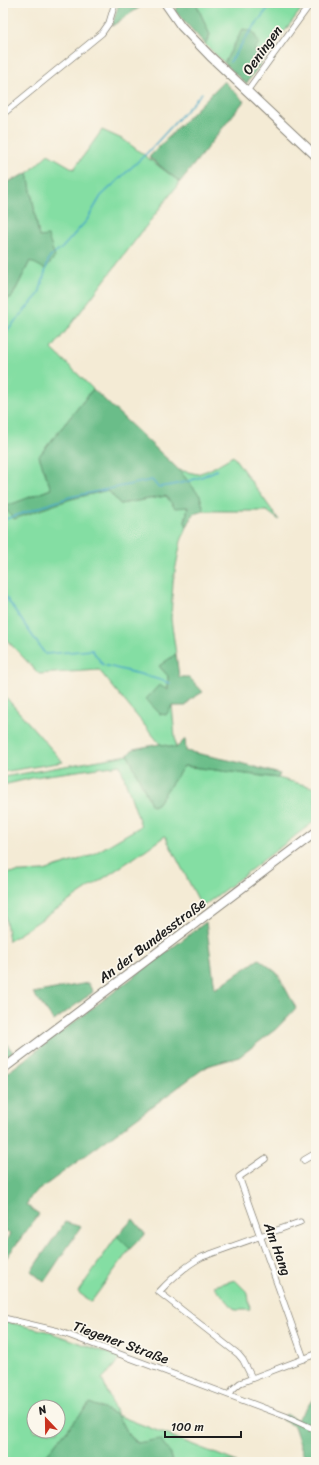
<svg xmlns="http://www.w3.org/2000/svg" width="319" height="1465" font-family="Sriracha,sans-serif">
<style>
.green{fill:#84dea3;stroke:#507d60;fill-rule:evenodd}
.forest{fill:#6bbd89;stroke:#446c52}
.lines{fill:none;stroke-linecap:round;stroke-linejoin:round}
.stream{stroke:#47a9c6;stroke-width:1.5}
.minor-casing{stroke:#888478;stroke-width:7}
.secondary-casing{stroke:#888478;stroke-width:10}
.primary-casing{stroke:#888478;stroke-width:10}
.minor{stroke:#fff;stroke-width:5.5}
.secondary{stroke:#fff;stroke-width:8}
.primary{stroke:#fff;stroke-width:8}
.labels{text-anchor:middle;stroke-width:3.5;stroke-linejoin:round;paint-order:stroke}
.street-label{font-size:14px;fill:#1c1c1c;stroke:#fbf7ec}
</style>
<rect width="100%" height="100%" fill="#fbf7ec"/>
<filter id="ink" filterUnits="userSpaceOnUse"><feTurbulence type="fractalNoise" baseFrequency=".025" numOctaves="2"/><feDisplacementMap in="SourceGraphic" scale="8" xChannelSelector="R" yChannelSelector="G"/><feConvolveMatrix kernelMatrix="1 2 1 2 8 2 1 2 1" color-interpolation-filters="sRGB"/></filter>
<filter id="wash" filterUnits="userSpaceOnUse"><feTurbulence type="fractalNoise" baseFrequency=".012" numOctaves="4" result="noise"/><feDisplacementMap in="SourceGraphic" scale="16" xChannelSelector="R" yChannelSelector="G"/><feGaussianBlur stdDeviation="0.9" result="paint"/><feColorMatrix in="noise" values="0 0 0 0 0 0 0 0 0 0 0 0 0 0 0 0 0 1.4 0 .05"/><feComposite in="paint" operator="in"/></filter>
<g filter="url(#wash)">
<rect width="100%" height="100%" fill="#f4ebd5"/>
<!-- green -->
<path class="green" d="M196,3H306L269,52L259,57L254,50L259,43L253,32L243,29L224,63L205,44L210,35Z
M102,130L124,140L180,182L52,349L93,389L39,456L51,489L5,507L71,499L108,490L120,504L166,496L188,507L185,522L187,527L181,541L173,581L171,619L176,654L159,666L168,676V691L172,706L176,748L160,744L99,670L39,674L3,636V301L12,297L30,261L39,237L28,173L48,154L74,169Z
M233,456L279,520L267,511H204L200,496L179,470L197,474L209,470Z
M3,694L63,762L3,772Z
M128,755L152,806L157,804L184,766L278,778L316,788V820L202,907L165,836L131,860L9,941L3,902V873L44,871L90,856L141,826L120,765L41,776L3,785V777Z
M117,1236L130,1249L91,1302L78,1292Z
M235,1280L248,1293L250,1310H235L214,1286Z
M3,1321L46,1331L121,1358L102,1379L117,1415L237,1462H172L169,1451L138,1443L127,1433L117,1415L90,1403L40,1462H3ZM34,1407H58V1431H34Z"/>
<!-- forest -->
<path class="forest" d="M119,3H146L112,26Z
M180,3H196L210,35L205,44L175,11Z
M243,29L253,32L259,43L254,50L259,57L269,52L246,84L224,63Z
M224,81L244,101L180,182L149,157Z
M28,173L39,237L48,236L55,257L45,269L30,261L12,297L3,301V184Z
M93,389L179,470L200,496L204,511L193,514L187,527L185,522L188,507L175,508L166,496L120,504L108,490L71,499L14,519L4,507L51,489L39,456Z
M176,654L179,677H189L203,692L191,699L186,706H172L166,715L160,714L146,699L159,685L168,690V676L159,666Z
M185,739L186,751L233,761L280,774L278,778L184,766L157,804L152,806L128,755L133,749L160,744L176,748Z
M206,922L215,989L259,959L277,973L296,1008L276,1029L239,1057L207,1066L32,1195L26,1205L39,1214L6,1258L3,1256V1245L10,1234L3,1229V1076Z
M88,983L93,992L54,1021L33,993Z
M3,1039L13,1052L3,1060Z
M133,1219L145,1234L130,1249L117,1236Z
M65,1222L81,1227L44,1282L31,1271Z
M316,1395V1462H302L305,1459L294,1426L282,1420L286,1414L297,1420Z
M90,1403L117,1415L127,1433L137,1443L160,1439L169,1451L172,1462H40Z"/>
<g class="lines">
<!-- stream -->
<path class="stream" d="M230,62L247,36L272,3
M3,335L39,294L49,258L62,248L87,220L101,196L148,152L202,93
M3,520L70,497L152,480L158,487C179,485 197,480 217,470
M3,593L45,654L92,650L103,665L140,674L170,683"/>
</g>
</g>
<g filter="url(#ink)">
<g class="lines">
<!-- minor casing -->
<g class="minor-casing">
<path id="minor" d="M247,91L311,3
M3,114L102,33L109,23L115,3
M265,1159L239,1177L304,1359
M304,1160L316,1153
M3,1318L58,1331L285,1416L316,1430
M252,1378L243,1360L238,1354L159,1292C172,1278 185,1266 202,1257L300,1222
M229,1395L233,1389L240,1383L316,1354"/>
</g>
<!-- secondary casing -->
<g class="secondary-casing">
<path id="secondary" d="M165,3L181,26L210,56L316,156"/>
</g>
<!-- primary casing -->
<g class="primary-casing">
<path id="primary" d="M3,1069L316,832"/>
</g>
<!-- minor -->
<use href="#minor" class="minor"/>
<!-- secondary -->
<use href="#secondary" class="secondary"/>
<!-- primary -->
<use href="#primary" class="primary"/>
</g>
</g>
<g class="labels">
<!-- street labels -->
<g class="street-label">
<text transform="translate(262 50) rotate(-54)" y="5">Oeningen</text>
<text transform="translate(152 940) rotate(-37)" y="5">An der Bundesstraße</text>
<text transform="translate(278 1249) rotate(70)" y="5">Am Hang</text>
<text transform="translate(121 1342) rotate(20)" y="5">Tiegener Straße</text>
</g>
</g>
<!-- margin -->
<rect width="319" height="1465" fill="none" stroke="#fbf7ec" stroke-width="16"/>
<!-- north arrow -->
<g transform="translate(46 1419) rotate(338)"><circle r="19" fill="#fbf7ec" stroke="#a29f99"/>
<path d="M0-3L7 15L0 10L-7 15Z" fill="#c8321e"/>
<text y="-6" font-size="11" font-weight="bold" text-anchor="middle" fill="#1c1c1c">N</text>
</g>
<!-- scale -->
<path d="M165 1431v6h76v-6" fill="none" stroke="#1c1c1c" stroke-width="2"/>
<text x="171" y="1431" font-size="12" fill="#1c1c1c" stroke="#fbf7ec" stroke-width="3" paint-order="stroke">100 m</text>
</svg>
